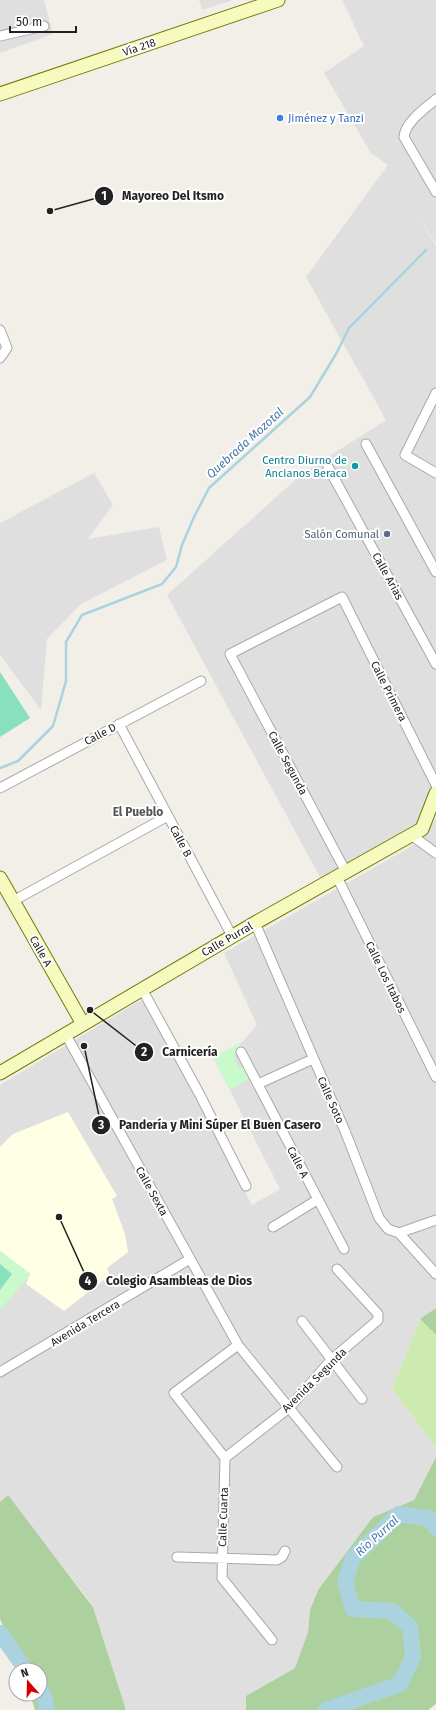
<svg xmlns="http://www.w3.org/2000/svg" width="436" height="1710" font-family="'Fira Sans',sans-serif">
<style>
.residential{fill:#e0dfdf}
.education{fill:#ffffe5}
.grass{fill:#cdebb0}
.forest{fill:#add19e}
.park{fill:#c8facc}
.pitch{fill:#88e0be}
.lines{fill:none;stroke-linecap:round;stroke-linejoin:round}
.stream{stroke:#aad3df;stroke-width:2.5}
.river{stroke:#aad3df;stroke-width:16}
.street-casing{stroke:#a9a9a9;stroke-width:11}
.secondary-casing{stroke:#707d05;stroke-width:15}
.street{stroke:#fff;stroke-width:9}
.secondary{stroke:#f7fabf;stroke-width:13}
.shop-dot{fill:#3f7fe0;stroke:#fff;stroke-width:1.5}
.culture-dot{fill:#0f9aa8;stroke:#fff;stroke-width:1.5}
.service-dot{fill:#5c6f8a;stroke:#fff;stroke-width:1.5}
.labels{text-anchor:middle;stroke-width:4;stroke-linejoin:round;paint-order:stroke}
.street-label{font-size:11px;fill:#222;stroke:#fff}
.shop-label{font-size:11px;fill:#366cbe;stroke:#fff;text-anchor:start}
.culture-label{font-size:11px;fill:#0d838f;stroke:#fff;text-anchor:end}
.service-label{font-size:11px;fill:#4e5e75;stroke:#fff;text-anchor:end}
.water-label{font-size:12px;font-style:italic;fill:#4a7aab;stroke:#fff}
.neighbourhood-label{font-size:12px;font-weight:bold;fill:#555;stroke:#fff}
.leader{fill:none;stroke:#222;stroke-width:1.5}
.callout-dot{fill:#222;stroke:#fff;stroke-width:1.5}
.mark-label{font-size:12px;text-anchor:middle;font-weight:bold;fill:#fff}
.callout-label{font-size:12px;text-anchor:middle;font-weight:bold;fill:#222;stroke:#fff;stroke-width:4;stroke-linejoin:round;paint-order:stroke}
</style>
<rect width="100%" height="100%" fill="#f2efe9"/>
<!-- residential -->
<path class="residential" d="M0,0H44L53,34L0,53Z
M199,0H233L202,10Z
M342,0H436V244L415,211L436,246V775L418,822L321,879L167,595L303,473L386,420L306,277L388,165L371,153L324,73L364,46Z
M94,473L113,505L88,539L159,527L167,560L81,604L47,639L41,710L0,655V523Z
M436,818V1308L420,1319L392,1389L436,1448V1457L414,1500L373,1517L318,1590L310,1610L308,1632L295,1668L247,1696L246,1710H126L93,1607L89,1600L7,1496L0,1502V1085L143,999L252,1205L280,1189L213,1057L241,1043L257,1025L224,953L412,846L423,838Z"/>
<!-- education -->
<path class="education" d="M68,1112L117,1196L112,1199L125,1234L128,1252L107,1268L110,1275L64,1311L26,1284L30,1274L0,1251V1147L13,1134Z"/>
<!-- grass -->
<path class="grass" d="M420,1319L436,1335V1448L392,1389Z"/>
<!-- forest -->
<path class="forest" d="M436,1308V1335L420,1319Z
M436,1457V1704L428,1710H246V1696L295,1668L308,1632L310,1610L318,1590L373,1517L414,1500Z
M8,1495L93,1607L126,1710H35L30,1694H40V1670H21L0,1619V1502Z"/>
<!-- park -->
<path class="park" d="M241,1043L234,1057L239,1068H244L249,1079L230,1090L213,1057Z
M0,1251L31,1274L0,1310Z"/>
<!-- pitch -->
<path class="pitch" d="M0,672L30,718L0,737Z
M0,1264L12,1274L0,1290Z"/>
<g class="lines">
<!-- stream -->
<path class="stream" d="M0,768L18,761L53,726L66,681V642L82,615L162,584L176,567L182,545L194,517L209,488L310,397L336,354L349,328L426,250"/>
<!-- river -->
<path class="river" d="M0,1633L26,1670
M40,1690L44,1696L47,1710
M326,1710L400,1684L413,1657L410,1627L392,1611L353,1609L345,1582L353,1558L399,1514L428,1518L436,1528"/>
<!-- street casing -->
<g class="street-casing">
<path id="street" d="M0,36L44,26
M436,99C426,108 405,122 404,137L436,192
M0,330L7,348L0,358
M436,393L405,455L436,473
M366,444L436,572
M328,467L436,664
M119,724L232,936
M0,788L201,681
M411,835L436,853
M346,872L230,654L342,597L436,785
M337,877L436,1077
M13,901L168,816
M255,923L345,1131L379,1218L388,1229L399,1233L436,1220
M142,989L200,1095L246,1186
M66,1035L238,1345L337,1467
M241,1052L344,1249
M258,1084L313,1059
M273,1227L317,1200
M399,1233L436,1274
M302,1321L362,1399
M238,1345L174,1393L225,1458L222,1578L272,1640
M0,1372L190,1259
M225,1458L289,1408L331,1360L378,1320V1314L337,1269
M177,1557L277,1560L282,1557L285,1551"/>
</g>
<!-- secondary casing -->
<g class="secondary-casing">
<path id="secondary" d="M0,94L278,0
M0,878L83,1024
M0,1073L255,923L422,829L436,793"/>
</g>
<!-- street -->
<use href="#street" class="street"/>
<!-- secondary -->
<use href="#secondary" class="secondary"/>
</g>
<!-- markers -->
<circle class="shop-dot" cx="280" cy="118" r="4"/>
<circle class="culture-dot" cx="355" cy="466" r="4"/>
<circle class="service-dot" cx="387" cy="534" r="4"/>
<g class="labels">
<!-- street labels -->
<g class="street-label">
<text transform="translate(139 47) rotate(-19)" y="4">Vía 218</text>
<text transform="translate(388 576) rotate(61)" y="4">Calle Arias</text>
<text transform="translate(389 691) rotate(63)" y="4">Calle Primera</text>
<text transform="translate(100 734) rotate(-28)" y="4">Calle D</text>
<text transform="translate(288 763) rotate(62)" y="4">Calle Segunda</text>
<text transform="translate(181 841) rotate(62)" y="4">Calle B</text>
<text transform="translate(227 939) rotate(-30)" y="4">Calle Purral</text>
<text transform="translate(41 951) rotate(60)" y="4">Calle A</text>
<text transform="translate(386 977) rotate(64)" y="4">Calle Los Itabos</text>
<text transform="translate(331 1100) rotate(66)" y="4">Calle Soto</text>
<text transform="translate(298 1162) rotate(63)" y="4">Calle A</text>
<text transform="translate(152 1191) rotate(61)" y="4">Calle Sexta</text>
<text transform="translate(85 1323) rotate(-31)" y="4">Avenida Tercera</text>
<text transform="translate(314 1380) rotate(-45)" y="4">Avenida Segunda</text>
<text transform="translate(223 1517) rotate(-88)" y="4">Calle Cuarta</text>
</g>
<!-- shop labels -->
<g class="shop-label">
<text x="288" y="122">Jiménez y Tanzi</text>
</g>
<!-- culture labels -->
<g class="culture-label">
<text x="347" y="464">Centro Diurno de<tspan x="347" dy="13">Ancianos Beraca</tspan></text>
</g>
<!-- service labels -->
<g class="service-label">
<text x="379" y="538">Salón Comunal</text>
</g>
<!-- water labels -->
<g class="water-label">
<text transform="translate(245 443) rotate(-42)" y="4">Quebrada Mozotal</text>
<text transform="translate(377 1536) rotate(-42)" y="4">Río Purral</text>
</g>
<!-- neighbourhood labels -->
<g class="neighbourhood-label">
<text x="138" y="816">El Pueblo</text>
</g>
</g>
<!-- callouts -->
<path class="leader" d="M50 211L104 196M90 1010L144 1052M84 1046L101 1125M59 1217L88 1281"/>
<g class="callout-dot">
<circle cx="50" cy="211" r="4"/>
<circle cx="90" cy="1010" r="4"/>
<circle cx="84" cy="1046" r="4"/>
<circle cx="59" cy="1217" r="4"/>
<circle cx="104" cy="196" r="10"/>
<circle cx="144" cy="1052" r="10"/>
<circle cx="101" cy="1125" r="10"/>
<circle cx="88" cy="1281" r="10"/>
</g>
<g class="mark-label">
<text x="104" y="200">1</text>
<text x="144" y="1056">2</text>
<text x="101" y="1129">3</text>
<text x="88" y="1285">4</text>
</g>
<g class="callout-label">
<text x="173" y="200">Mayoreo Del Itsmo</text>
<text x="190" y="1056">Carnicería</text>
<text x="220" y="1129">Pandería y Mini Súper El Buen Casero</text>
<text x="179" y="1285">Colegio Asambleas de Dios</text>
</g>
<!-- north arrow -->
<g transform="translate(28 1682) rotate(340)"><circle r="19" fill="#ffffff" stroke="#a7a7a7"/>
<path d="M0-3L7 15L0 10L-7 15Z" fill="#d40000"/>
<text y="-6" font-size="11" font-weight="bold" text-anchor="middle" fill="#222222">N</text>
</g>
<!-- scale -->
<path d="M10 26v6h66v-6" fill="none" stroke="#222222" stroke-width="2"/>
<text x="16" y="26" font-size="12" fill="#222222" stroke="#ffffff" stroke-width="3" paint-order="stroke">50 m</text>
</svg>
